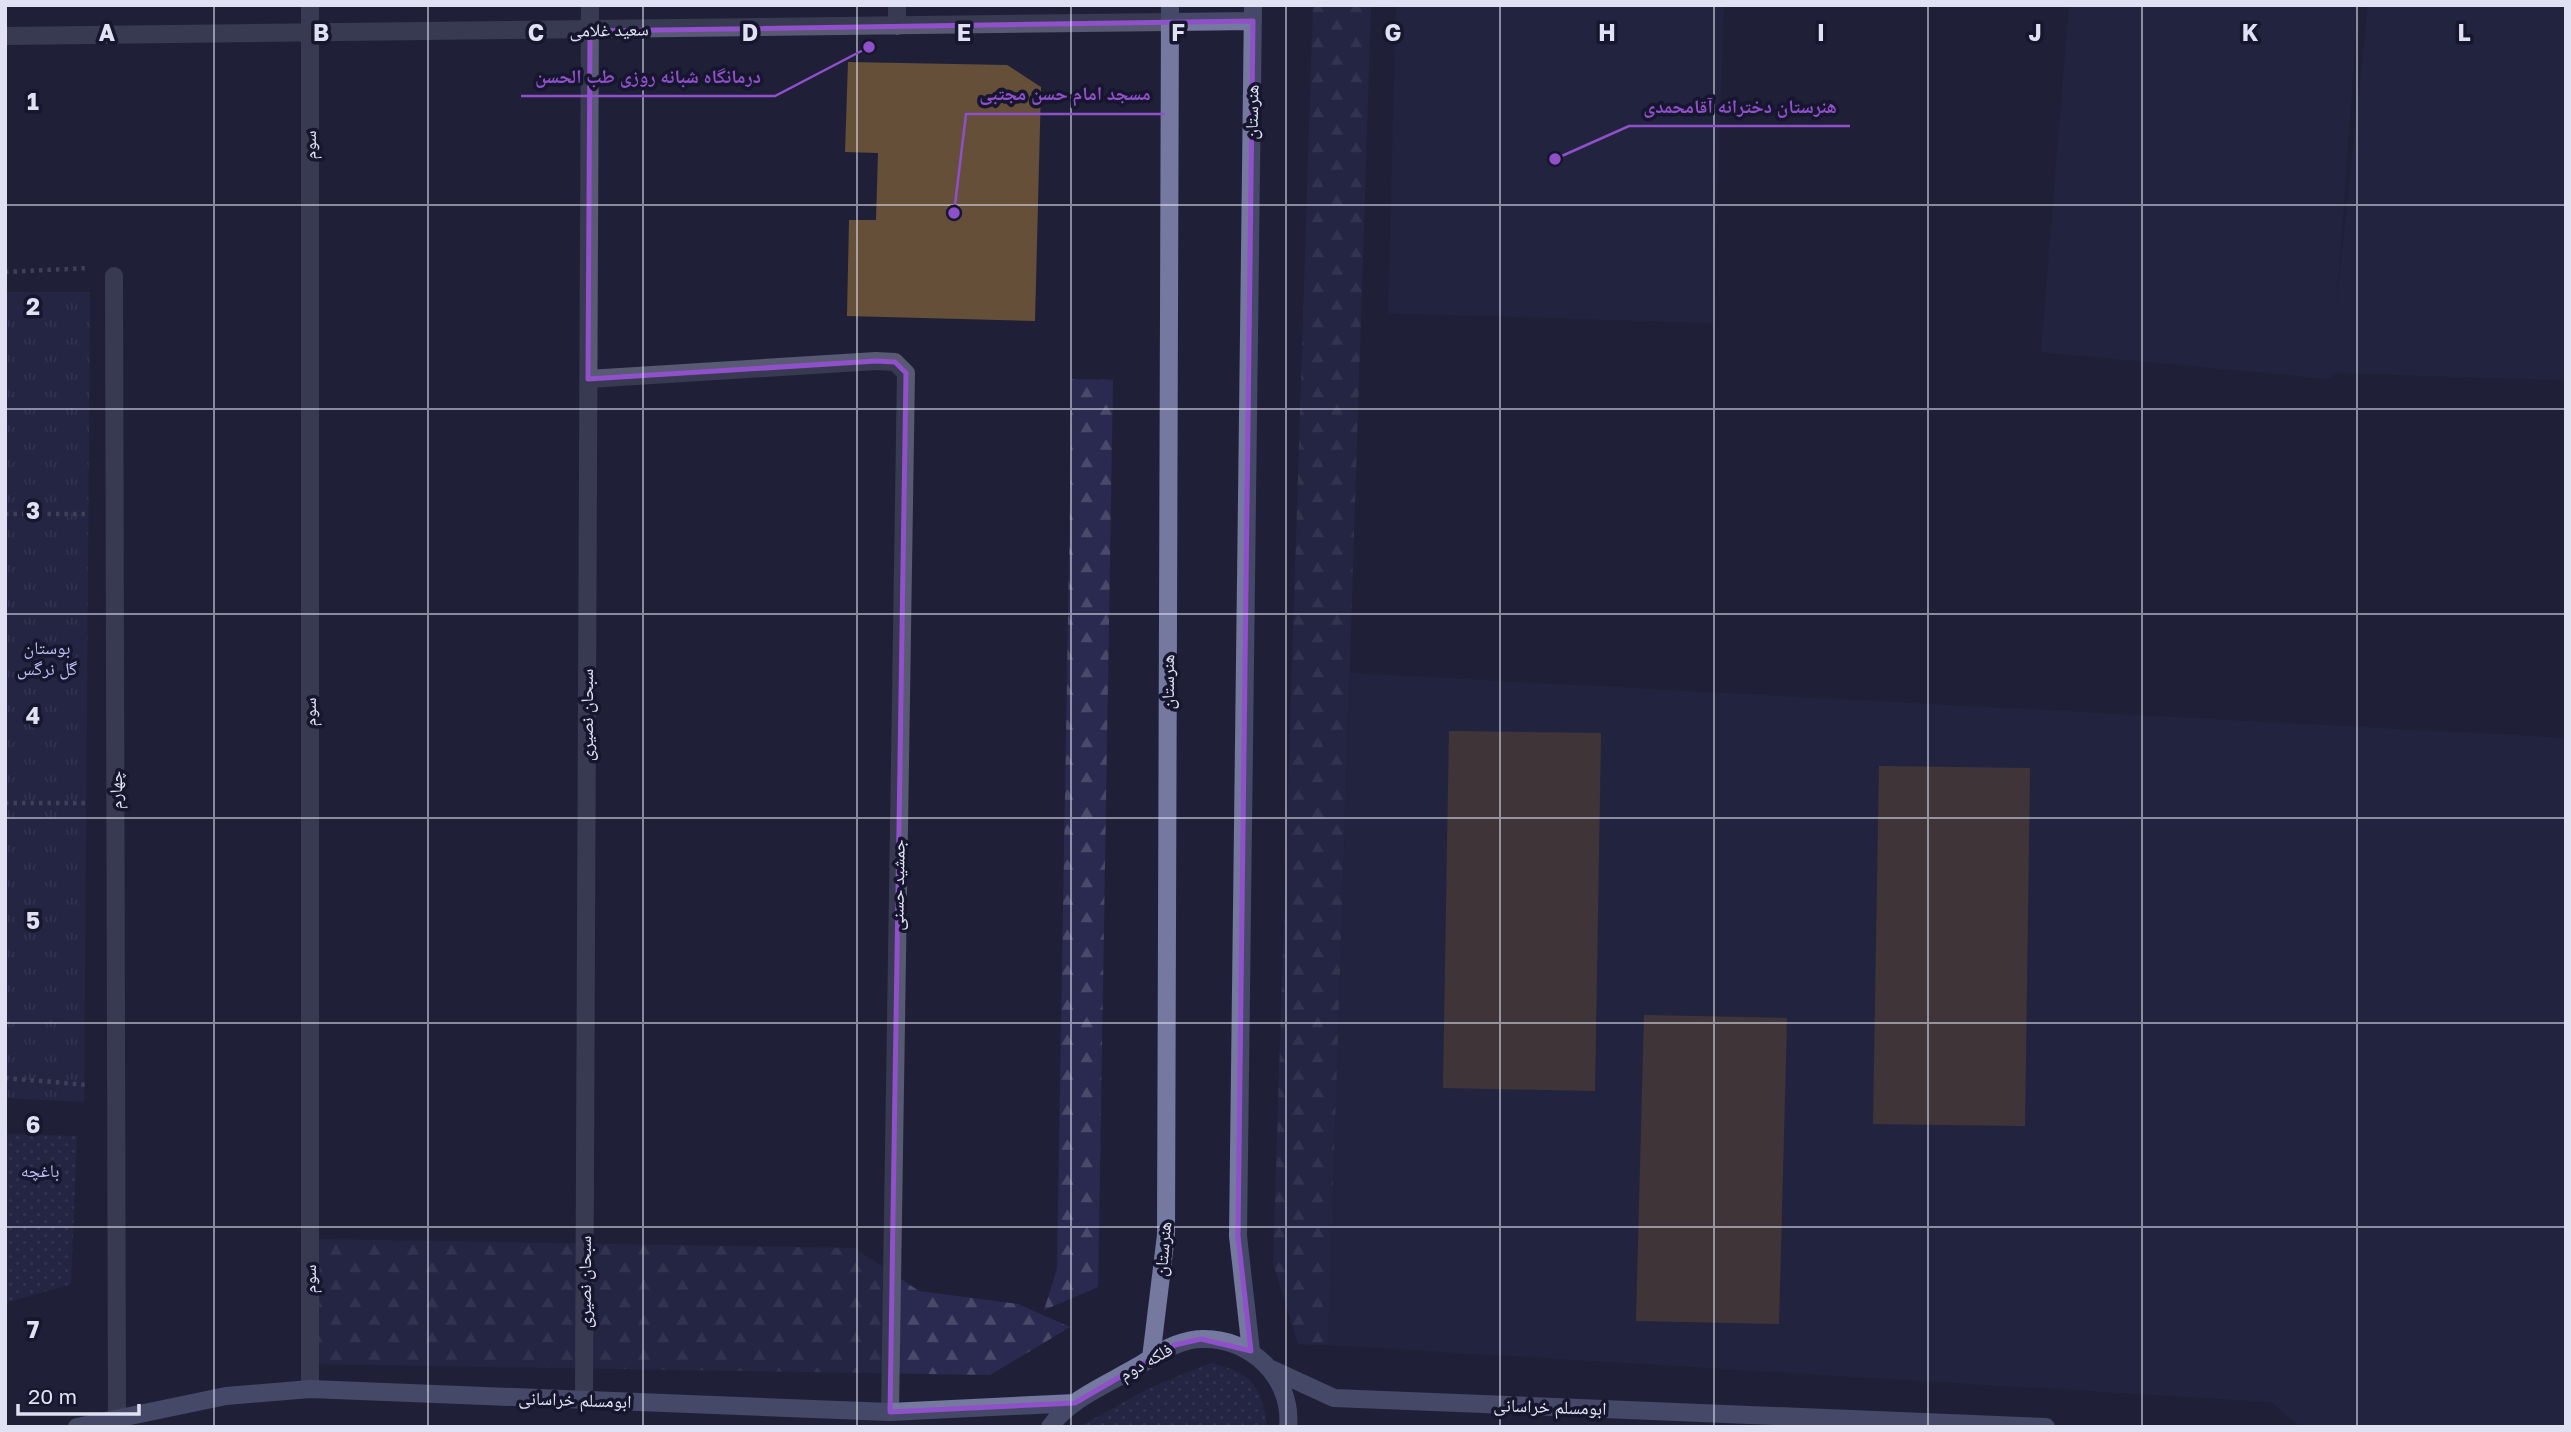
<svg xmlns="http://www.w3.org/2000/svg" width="2571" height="1432" font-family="'Golos Text','Noto Naskh Arabic',sans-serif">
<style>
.built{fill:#272847}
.grass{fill:url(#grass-dots)}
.forest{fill:url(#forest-firs)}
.park{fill:url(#park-tufts)}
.building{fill:#664f39}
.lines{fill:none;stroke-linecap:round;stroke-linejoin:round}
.path{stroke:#64667b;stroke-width:4.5;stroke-dasharray:3.5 5;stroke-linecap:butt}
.minor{stroke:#585972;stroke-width:18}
.secondary{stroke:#75789f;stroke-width:18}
.marked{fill:none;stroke:#8f50c9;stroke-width:5;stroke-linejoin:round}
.grid{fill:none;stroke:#e0e2f3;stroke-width:2;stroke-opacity:0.55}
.labels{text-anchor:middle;stroke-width:7;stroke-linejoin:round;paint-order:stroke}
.street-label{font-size:18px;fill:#e0e2f3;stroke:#16162e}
.park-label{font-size:18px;fill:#bcc0f2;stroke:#16162e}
.grid-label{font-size:23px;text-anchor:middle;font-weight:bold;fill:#e0e2f3;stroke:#16162e;stroke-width:7;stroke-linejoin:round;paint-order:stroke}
.leader{fill:none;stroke:#8f50c9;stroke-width:2.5}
.callout-dot{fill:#8f50c9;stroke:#16162e;stroke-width:2.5}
.callout-label{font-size:19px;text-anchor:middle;font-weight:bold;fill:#8f50c9;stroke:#16162e;stroke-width:7;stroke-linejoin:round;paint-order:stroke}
</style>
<defs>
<pattern id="grass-dots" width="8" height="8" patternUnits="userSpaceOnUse" patternTransform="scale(1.75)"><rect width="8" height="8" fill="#2a2a51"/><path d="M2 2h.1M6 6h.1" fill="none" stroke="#49496a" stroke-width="1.8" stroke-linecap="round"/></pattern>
<pattern id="forest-firs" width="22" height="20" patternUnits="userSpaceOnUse" patternTransform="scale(1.75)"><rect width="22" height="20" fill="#2a2a51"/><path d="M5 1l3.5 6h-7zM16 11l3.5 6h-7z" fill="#49496a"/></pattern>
<pattern id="park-tufts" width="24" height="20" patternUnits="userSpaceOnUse" patternTransform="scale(1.75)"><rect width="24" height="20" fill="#2a2a51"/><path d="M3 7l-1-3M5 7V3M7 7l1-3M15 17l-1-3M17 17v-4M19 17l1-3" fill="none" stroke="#49496a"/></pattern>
</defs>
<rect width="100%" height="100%" fill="#1f2038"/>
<!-- built -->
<path class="built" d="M1396,5H1724L1713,323L1388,313Z
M2069,5H2358L2336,311L2368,5H2566V380L2332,373L2331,379L2041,352Z
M1350,673L2566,738V1427H2301L2271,1402L1328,1345Z"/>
<!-- grass -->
<path class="grass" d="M5,1134L77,1136L71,1284L5,1303Z
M1211,1363C1237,1370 1256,1376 1263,1405C1265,1412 1267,1419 1266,1427H1079L1151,1387Z"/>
<!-- forest -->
<path class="forest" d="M1313,5H1371L1328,1345L1298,1344L1273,1263Z
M1072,379L1113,380L1098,1287L1044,1310L1057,1269Z
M314,1239L854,1248L919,1291L1018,1304L1070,1327L990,1375L311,1364Z"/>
<!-- park -->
<path class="park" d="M5,292H90L84,1102L5,1098Z"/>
<!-- building -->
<path class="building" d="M848,62L1007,65L1041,87L1035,321L847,316L849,220H876L878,153L845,152Z
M1449,731L1601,733L1595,1091L1443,1088Z
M1879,766L2030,768L2025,1126L1873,1124Z
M1644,1015L1787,1018L1779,1324L1636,1321Z"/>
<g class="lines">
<!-- path -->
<path class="path" d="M5,272L88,268
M5,514H85
M5,803H88
M5,1078L88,1085"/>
<!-- minor -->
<path class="minor" d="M897,5V26
M5,36L1171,22
M114,276L117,1419
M588,379L876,361L895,362L906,373L890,1412
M310,1389V5
M584,1400L590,5"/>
<!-- secondary -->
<path class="secondary" d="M1171,22L1253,21
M1251,1351L1238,1236L1253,5
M1151,1358L1166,1235L1170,5
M1271,1369L1334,1398L2046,1427
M77,1427L226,1396L310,1389L890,1412L1075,1403
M1050,1427C1069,1399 1110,1383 1138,1366C1150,1359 1162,1350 1175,1345C1183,1342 1194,1339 1201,1339C1250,1337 1293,1378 1288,1427"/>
</g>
<!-- marked area -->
<path d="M0 0H2571V1432H0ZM1253,21L1238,1236L1251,1351L1201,1339L1175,1345L1075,1403L890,1412L906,373L895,362L876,361L588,379L590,31Z" fill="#1f2038" fill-opacity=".55" fill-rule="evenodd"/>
<path class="marked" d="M1253,21L1238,1236L1251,1351L1201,1339L1175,1345L1075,1403L890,1412L906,373L895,362L876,361L588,379L590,31Z"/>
<!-- grid -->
<path class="grid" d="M214,5V1427M428,5V1427M643,5V1427M857,5V1427M1071,5V1427M1286,5V1427M1500,5V1427M1714,5V1427M1928,5V1427M2142,5V1427M2357,5V1427M5,205H2566M5,409H2566M5,614H2566M5,818H2566M5,1023H2566M5,1227H2566"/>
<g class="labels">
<!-- street labels -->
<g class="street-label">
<text transform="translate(609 30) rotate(-1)" y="6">سعید غلامی</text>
<text transform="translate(1252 112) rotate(-89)" y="6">هنرستان</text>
<text transform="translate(310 145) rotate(-90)" y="6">سوم</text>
<text transform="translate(1168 682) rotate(-90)" y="6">هنرستان</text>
<text transform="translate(310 712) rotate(-90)" y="6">سوم</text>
<text transform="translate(587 715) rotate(-90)" y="6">سبحان نصیری</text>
<text transform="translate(116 790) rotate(-90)" y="6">چهارم</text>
<text transform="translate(898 885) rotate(-89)" y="6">جمشید حسنی</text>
<text transform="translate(1163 1249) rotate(-85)" y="6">هنرستان</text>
<text transform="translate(310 1279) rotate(-90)" y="6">سوم</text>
<text transform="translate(585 1282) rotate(-90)" y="6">سبحان نصیری</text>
<text transform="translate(1146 1362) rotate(-29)" y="6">فلکه دوم</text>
<text transform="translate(575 1400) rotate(2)" y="6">ابومسلم خراسانی</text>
<text transform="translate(1550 1407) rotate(2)" y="6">ابومسلم خراسانی</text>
</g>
<!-- park labels -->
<g class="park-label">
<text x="47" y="654">بوستان<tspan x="47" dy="21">گل نرگس</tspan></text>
<text x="40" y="1177">باغچه</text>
</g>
</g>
<g class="grid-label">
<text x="107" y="41">A</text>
<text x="321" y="41">B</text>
<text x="536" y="41">C</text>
<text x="750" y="41">D</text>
<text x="964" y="41">E</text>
<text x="1178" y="41">F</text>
<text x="1393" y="41">G</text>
<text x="1607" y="41">H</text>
<text x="1821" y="41">I</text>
<text x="2035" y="41">J</text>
<text x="2250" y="41">K</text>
<text x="2464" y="41">L</text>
<text x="33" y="110">1</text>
<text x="33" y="315">2</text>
<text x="33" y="519">3</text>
<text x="33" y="724">4</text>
<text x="33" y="929">5</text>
<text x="33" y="1133">6</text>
<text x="33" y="1338">7</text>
</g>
<!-- callouts -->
<path class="leader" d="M869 47L775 96H521M954 213L966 114H1165M1555 159L1629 126H1850"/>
<g class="callout-dot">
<circle cx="869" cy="47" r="7"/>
<circle cx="954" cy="213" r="7"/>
<circle cx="1555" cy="159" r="7"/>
</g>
<g class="callout-label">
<text x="648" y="83">درمانگاه شبانه روزی طب الحسن</text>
<text x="1065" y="100">مسجد امام حسن مجتبی</text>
<text x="1740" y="113">هنرستان دخترانه آقامحمدی</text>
</g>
<!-- border -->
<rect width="2571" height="1432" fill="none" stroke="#e0e2f3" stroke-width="14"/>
<!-- scale -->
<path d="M18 1404v10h121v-10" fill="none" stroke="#e0e2f3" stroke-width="3.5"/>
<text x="28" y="1404" font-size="21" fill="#e0e2f3" stroke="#16162e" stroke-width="5" paint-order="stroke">20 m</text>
</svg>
